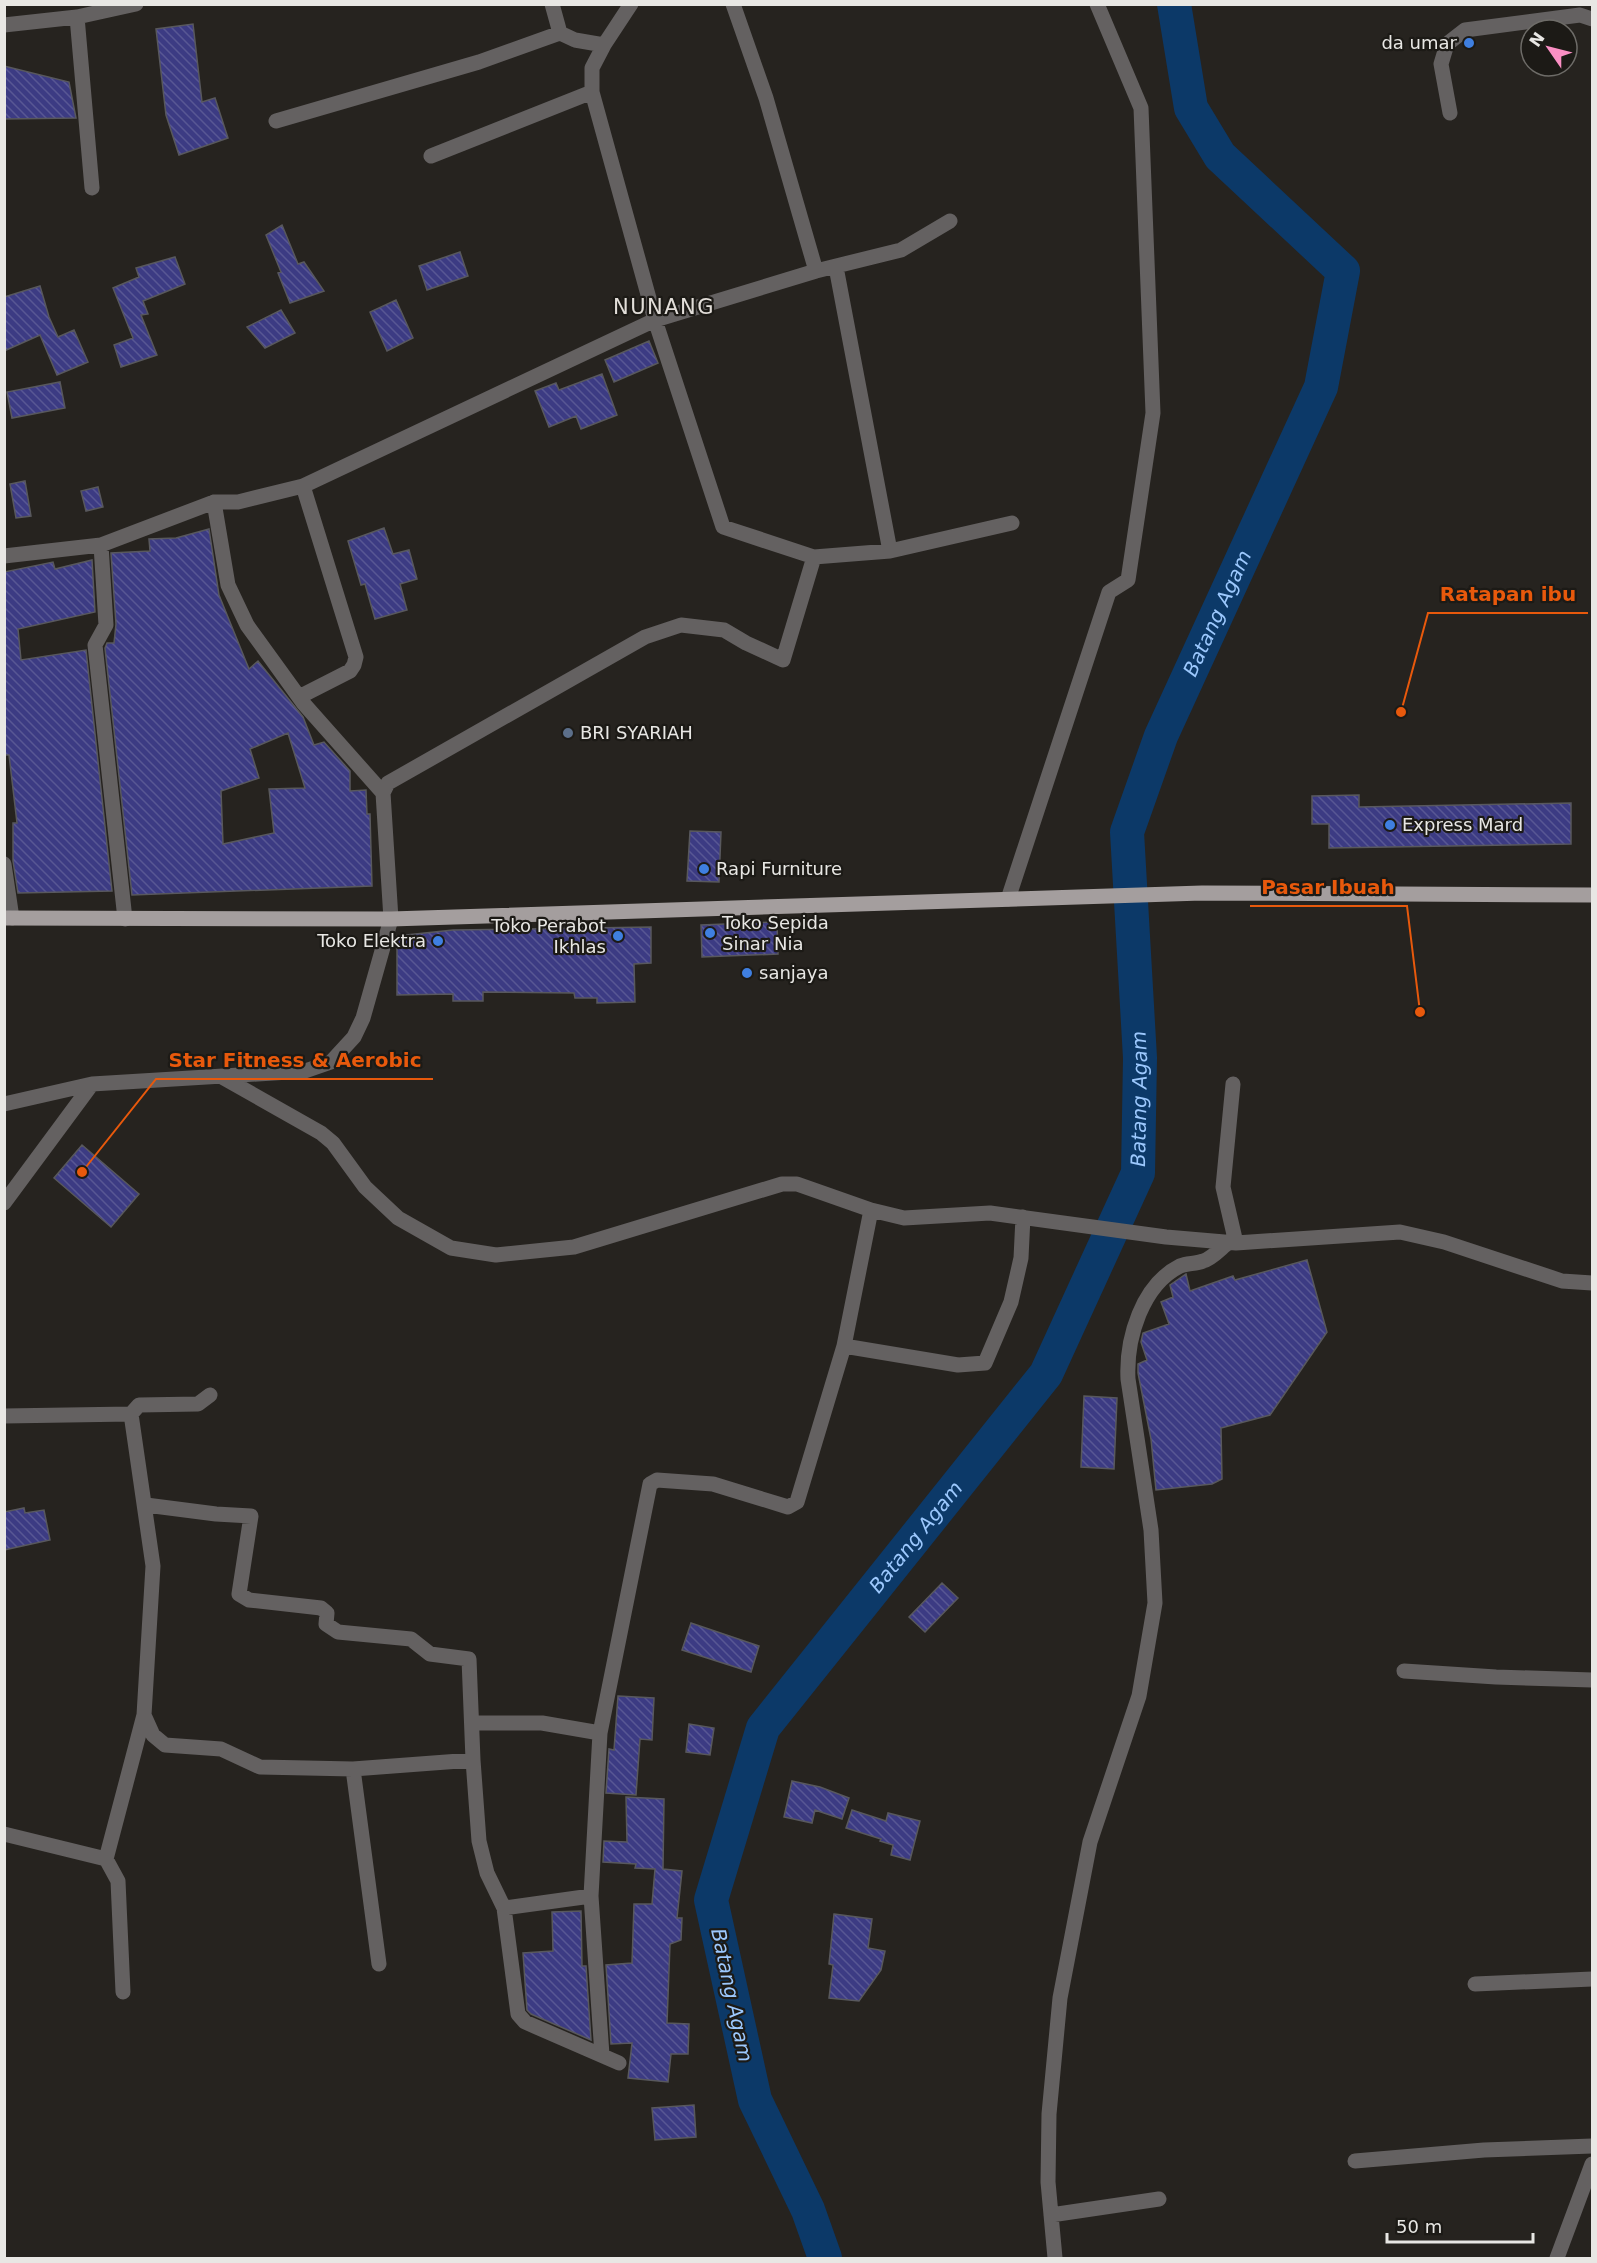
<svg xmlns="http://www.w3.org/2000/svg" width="1597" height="2263" font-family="'DejaVu Sans',sans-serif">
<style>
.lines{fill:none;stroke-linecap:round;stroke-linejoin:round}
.river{stroke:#0c3968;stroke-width:34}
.building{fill:url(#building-back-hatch);stroke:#58585d;stroke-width:1.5;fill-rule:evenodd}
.minor{stroke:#646161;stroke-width:15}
.major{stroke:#a49e9e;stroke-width:15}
.shop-dot{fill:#3f7fe0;stroke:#1c1a16;stroke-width:2}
.service-dot{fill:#5c6f8a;stroke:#1c1a16;stroke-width:2}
.labels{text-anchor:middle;stroke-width:4.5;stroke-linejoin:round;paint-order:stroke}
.poi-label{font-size:18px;fill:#e8e7e4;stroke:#1c1a16;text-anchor:start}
.water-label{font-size:20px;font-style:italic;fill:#9cc8fd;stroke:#1c1a16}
.quarter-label{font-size:21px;letter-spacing:1.5px;fill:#e2ded9;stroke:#1c1a16}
.leader{fill:none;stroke:#e8590c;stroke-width:2}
.callout-dot{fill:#e8590c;stroke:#1c1a16;stroke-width:2}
.callout-label{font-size:20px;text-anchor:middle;font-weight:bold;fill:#e8590c;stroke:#1c1a16;stroke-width:4.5;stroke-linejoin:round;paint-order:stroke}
</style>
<defs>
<pattern id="building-back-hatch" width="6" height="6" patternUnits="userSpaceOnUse" patternTransform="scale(1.5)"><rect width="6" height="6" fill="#3c3b83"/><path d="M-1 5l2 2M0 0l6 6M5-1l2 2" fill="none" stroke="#585794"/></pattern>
</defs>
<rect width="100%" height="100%" fill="#26231f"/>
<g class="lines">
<!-- river -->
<path class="river" id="s1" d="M825,2258L808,2210L755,2100L711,1900L763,1728L1046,1374L1138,1173L1140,1058L1127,832L1161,736L1321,387L1343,271L1220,156L1191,108L1174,4"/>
</g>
<!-- building -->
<path class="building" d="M193,24L202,102L215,98L228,138L179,155L166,115L156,29Z
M4,66L69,82L76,118L4,119Z
M282,225L298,264L304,262L324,291L290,303L278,273L281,272L266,235Z
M460,252L468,276L427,290L419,266Z
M175,257L185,284L143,301L148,314L141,315L157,355L121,367L114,345L133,338L113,288L139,277L136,268Z
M40,286L49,317L58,337L74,330L88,362L57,375L40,335L4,351V297Z
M396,300L413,338L387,351L370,312Z
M281,310L295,333L265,348L247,327Z
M649,341L658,363L614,382L605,360Z
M602,374L617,415L581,429L576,416L549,427L535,391L556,383L559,390Z
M60,382L65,408L12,418L7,392Z
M25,481L31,516L16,518L10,484Z
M98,487L103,507L86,511L81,491Z
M384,528L393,554L409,550L417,579L400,584L407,610L375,619L365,584L361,585L348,541Z
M209,529L219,595L249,669L258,661L303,717L314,745L324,742L350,771V791L366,790L367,814H370L372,886L132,895L105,648L107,643H114L116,624L111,553L150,551L149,539L176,538ZM288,733L305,788L269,789L274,833L223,844L221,791L259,778L250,749Z
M92,560L95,612L18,629L21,660L86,650L112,891L18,893L13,861V823H17L9,755H4V572L53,562L55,569Z
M1359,795V807L1571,803V844L1329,848V824H1312V796Z
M690,831L721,832L719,882L687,881Z
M777,922L778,954L702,957L701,925Z
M651,927V963L634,964L635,1002L597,1003V998H575L574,993L483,992V1001H453V994L397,995V936L453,930Z
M82,1145L139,1194L111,1227L54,1178Z
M1307,1260L1327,1332L1270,1415L1221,1428L1222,1479L1212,1484L1156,1490L1151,1439L1138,1373V1364L1147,1360L1141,1342L1143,1333L1169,1324L1161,1302L1173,1297L1170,1285L1186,1274L1190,1291L1233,1276L1235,1280Z
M1084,1396L1117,1398L1114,1469L1081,1467Z
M24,1508L25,1513L44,1510L50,1540L4,1550V1512Z
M942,1583L958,1598L925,1632L909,1617Z
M691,1623L759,1646L751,1672L682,1650Z
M618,1696L654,1698L652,1740L640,1739L636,1795L606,1793L609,1749L614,1750Z
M689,1724L714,1728L710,1755L686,1752Z
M792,1781L820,1787L849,1798L842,1819L815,1810L812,1823L784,1817Z
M626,1797L664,1799L663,1869L682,1871L677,1918H682L681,1940L670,1944L667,2023L689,2024L688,2054H671L668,2082L628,2078L632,2043L611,2044L606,1965L632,1963L634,1904H652L655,1869L635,1868L636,1864L603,1862L604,1841L627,1842Z
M852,1810L886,1821L888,1813L920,1821L910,1860L891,1855L893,1845L880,1841L881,1839L846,1828Z
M581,1911L582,1966H586L591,2040L531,2014L527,2010L525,1982L523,1953L553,1951L552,1912Z
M834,1914L872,1919L868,1948L885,1951L881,1970L859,2001L829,1998L833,1965L829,1964Z
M694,2105L696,2137L655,2140L652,2108Z"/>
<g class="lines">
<!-- minor -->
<path class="minor" d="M552,4L560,33L575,40L604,45
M733,4L766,98L816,271
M77,17L92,188
M4,25L77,17L136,4
M1450,113L1441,64L1447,44L1465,30L1580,15L1592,19
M276,121L479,62L560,33
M431,156L592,92
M950,221L901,250L816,271L655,320L723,527L814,557L890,551L1012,523
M836,267L890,551
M101,545L106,625L95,645L125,919
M4,556L101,545L214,502H238L303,486L655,320L592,92V68L604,45L631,4
M299,697L350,671L354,665L356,657L303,486
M383,793L388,783L645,637L681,625L724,630L746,643L783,660L814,557
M4,864L12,918
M1008,899L1109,592L1128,580L1153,413L1141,108L1097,4
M222,1077L321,1133L333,1143L365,1187L398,1218L451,1248L496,1255L574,1247L782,1184H797L871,1210L904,1218L990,1213L1166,1237L1236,1243L1400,1232L1444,1242L1562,1281L1592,1283
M1233,1084L1223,1187L1236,1243
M4,1104L92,1084
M4,1203L92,1084L305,1071L331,1062L354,1037L363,1018L391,919L383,793L304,704L247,625L228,585L214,502
M844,1346L871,1210
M4,1416L131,1414L139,1405L198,1404L210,1395
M146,1505L216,1514L251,1516L239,1594L249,1600L321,1608L327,1613L326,1624L338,1632L411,1639L430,1654L469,1659L473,1760L479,1841L487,1873L504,1908L518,2014L525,2022L619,2063
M1404,1671L1496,1677L1592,1680
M144,1715L153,1735L165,1745L221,1749L260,1767L353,1769L473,1760
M472,1723H542L600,1733
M353,1769L379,1964
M4,1834L106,1859
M504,1908L591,1896
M1475,1984L1592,1979
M123,1992L118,1881L106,1859L144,1715L153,1566L131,1414
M602,2055L591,1896L600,1733L650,1484L657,1480L713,1484L788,1507L797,1502L844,1346L958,1365L985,1363L1011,1302L1021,1258L1023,1217
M1355,2161L1484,2150L1592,2146
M1051,2215L1159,2199
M1055,2258L1048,2182L1049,2114L1060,1998L1090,1842L1139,1696L1155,1603L1151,1530L1128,1379C1126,1338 1142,1285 1180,1266C1187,1263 1196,1264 1203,1261C1212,1259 1221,1248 1229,1242
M1557,2258L1592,2164"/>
<!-- major -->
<path class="major" d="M4,918L391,919L1202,893L1592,895"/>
</g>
<!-- markers -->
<g class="shop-dot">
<circle cx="1469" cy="43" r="6"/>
<circle cx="1390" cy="825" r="6"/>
<circle cx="704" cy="869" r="6"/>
<circle cx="710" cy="933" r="6"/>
<circle cx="618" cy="936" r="6"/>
<circle cx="438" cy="941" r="6"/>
<circle cx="747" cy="973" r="6"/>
</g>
<circle class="service-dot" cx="568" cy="733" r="6"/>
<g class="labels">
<!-- poi labels -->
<g class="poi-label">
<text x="1457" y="49" text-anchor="end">da umar</text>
<text x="580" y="739">BRI SYARIAH</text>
<text x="1402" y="831">Express Mard</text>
<text x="716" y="875">Rapi Furniture</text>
<text x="722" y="929">Toko Sepida<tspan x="722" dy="21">Sinar Nia</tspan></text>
<text x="606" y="932" text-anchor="end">Toko Perabot<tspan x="606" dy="21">Ikhlas</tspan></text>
<text x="426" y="947" text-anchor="end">Toko Elektra</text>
<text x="759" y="979">sanjaya</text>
</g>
<!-- water labels -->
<g class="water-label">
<text dy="7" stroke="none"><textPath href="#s1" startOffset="1810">Batang Agam</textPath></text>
<text dy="7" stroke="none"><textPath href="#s1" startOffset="1306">Batang Agam</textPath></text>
<text dy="7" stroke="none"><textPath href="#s1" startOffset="802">Batang Agam</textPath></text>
<text transform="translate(732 1995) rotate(78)" y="7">Batang Agam</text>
</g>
<!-- quarter labels -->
<g class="quarter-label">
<text x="664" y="314">NUNANG</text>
</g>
</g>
<!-- callouts -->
<path class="leader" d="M1401 712L1428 613H1588M1420 1012L1407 906H1250M82 1172L156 1079H433"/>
<g class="callout-dot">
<circle cx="1401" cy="712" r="6"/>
<circle cx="1420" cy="1012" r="6"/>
<circle cx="82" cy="1172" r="6"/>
</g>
<g class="callout-label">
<text x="1508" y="601">Ratapan ibu</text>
<text x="1328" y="894">Pasar Ibuah</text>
<text x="295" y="1067">Star Fitness &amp; Aerobic</text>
</g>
<!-- border -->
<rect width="1597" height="2263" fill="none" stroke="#e8e7e4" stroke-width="12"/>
<!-- north arrow -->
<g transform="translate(1549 48) rotate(305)"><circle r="28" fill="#1c1a16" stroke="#6e6c68" stroke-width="1.5"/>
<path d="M0-4.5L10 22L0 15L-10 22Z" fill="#fb8fc4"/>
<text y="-9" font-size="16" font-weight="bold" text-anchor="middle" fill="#e8e7e4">N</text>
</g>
<!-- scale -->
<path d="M1387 2233v9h146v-9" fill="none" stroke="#e8e7e4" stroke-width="3"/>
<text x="1396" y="2233" font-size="18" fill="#e8e7e4" stroke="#1c1a16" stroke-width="4.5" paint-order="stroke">50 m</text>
</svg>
